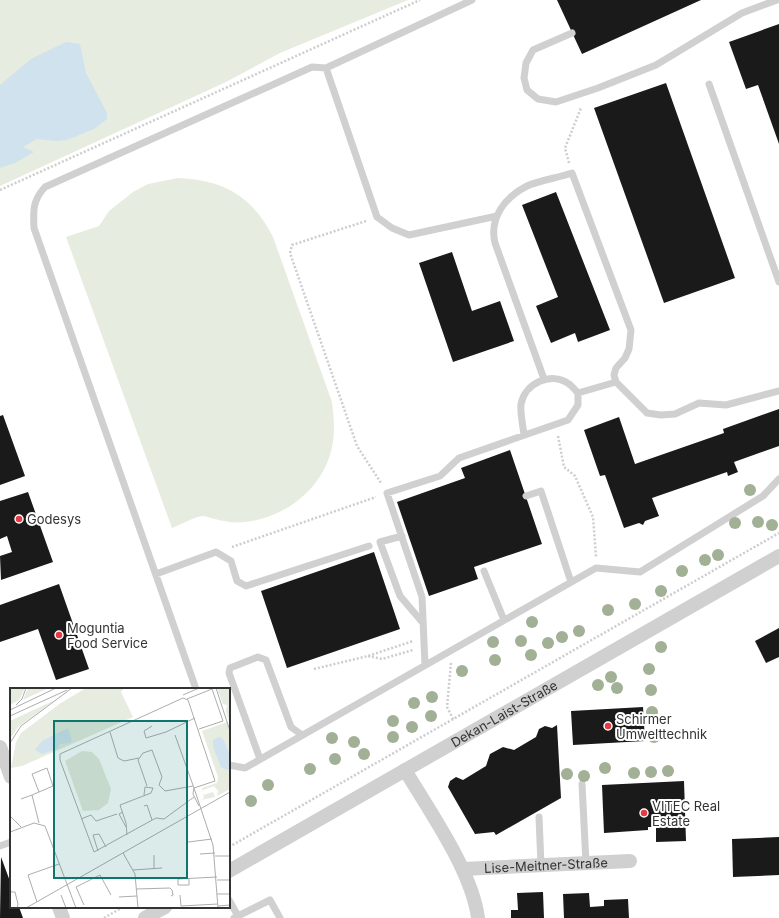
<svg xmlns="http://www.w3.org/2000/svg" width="779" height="918" font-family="Inter,sans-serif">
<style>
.green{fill:#e6ecdf}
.water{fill:#cfe2ee}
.building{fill:#1a1a1a}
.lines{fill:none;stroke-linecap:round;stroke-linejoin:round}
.path{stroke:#cdcdcd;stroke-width:2.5;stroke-dasharray:2 2;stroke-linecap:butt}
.service{stroke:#d0d0d0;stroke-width:7}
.minor{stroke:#d0d0d0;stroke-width:14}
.tree{fill:#a2b095}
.poi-dot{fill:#e63946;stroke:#fff;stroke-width:1.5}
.labels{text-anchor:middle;stroke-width:4;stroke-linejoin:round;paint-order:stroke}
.poi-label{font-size:13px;fill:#333;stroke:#fff;text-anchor:start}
.street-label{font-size:13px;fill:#333;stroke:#fff}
.inset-road{fill:none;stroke:#adadad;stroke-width:1}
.view{fill:#0f766e;fill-opacity:0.15;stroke:#0f766e;stroke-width:2}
.inset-edge{fill:none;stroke:#333;stroke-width:2}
</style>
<rect width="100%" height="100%" fill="#fff"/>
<!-- green -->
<path class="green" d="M0,0H408L280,53L226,82L0,186Z
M178,178C224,180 252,196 273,237L332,402C334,417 335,432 332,447C324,488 285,518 245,522C236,523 225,522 215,519C212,519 207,516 203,516C196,516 180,525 172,528L66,237L99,226L109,211L133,192L148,184Z"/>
<!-- water -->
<path class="water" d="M66,42L80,44L86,73L107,113V119L94,129L67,140L56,141L37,139L23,147L34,152L15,163L0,168V85L31,59Z"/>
<!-- building -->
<path class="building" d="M557,0H701L582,54Z
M779,24V144L758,85L746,89L729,42Z
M666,83L735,278L664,303L594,108Z
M556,192L610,330L578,342L575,333L551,343L536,306L558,297L522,205Z
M452,252L472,311L500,301L514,341L453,362L419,263Z
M779,409V446L734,462L738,472L728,476L727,472L652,498L659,516L645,521L643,525L639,523L624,528L605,475L600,476L584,430L619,417L635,464L724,433L723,429Z
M3,415L25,476L0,485V416Z
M510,450L542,544L474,567L478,579L429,596L397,502L465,478L461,468Z
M28,492L53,562L1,580L0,556L12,552L7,536L0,539V501Z
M374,552L400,629L287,668L261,591Z
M59,584L89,669L56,680L38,629L0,642V605Z
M779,628V657L766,663L755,641Z
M643,707L645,741L573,745L571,711Z
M557,725L561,798L496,835L494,832L475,834L448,787L450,781L456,777L463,780L486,766L490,754L503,747L514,750L536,737L539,729L545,726L552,728Z
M684,781L686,841L656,842V827H648V830L604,833L602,785Z
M779,837V875L733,877L732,839Z
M1,857L11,884V907H19L23,918H0Z
M543,892L544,918H511V910H518L517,893Z
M589,893L590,907L604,906V900L628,899L629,918H564L563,894Z"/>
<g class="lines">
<!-- path -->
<path class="path" d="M569,163L565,148L581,108
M0,190L420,0
M366,221L292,245L290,253L357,446L381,483
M558,436L564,467L575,476L593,517L596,557
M232,547L376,497
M368,656L382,659L413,650
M451,663L447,707L454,721
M314,669L368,656L413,641
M229,847L779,533
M104,918L123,907"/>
<!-- service -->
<path class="service" d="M572,33L533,50L526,63L524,78L527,90L538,99L556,102L598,88L656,65L742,13L777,0
M326,68L377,217L392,228L409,235L497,216
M709,84L779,282
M544,379L495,243C489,218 505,197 527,186C541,180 557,178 572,173L631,330L629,349L625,358L616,368L614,375L616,382L647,413L661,415L675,414L699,403L726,405L779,391
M578,393L616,382
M526,496L541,491L571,582
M402,536L380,542L400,596L423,623
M484,571L504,620
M156,574L216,552L231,561L237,581L246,586L369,546
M425,665L422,597L387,493L440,476L459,458L568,420L578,405V393C575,390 572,386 569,384C551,371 525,383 521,404C520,413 523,426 524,435
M196,689L34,228C33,210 33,200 45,187L312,67L326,68L472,0
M260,759L229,673L230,668L258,657L266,660L291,727L302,735
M229,765L245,768L596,568L640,572L763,496L779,479
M582,784L586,863
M539,817L541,865
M0,846L11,842
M229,900L238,916
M234,918L270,900L280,918"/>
<!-- minor -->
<g class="minor">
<path d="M0,747L11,777"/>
<path d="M405,770C430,812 472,871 478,918"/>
<path id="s1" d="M463,869L630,861"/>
<path id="s2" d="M229,871L779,556"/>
<path d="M59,907L63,918"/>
<path d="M145,918L165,907"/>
</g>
</g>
<!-- trees -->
<g class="tree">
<circle cx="750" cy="490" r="6"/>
<circle cx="758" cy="522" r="6"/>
<circle cx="735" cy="523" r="6"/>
<circle cx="772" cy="525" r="6"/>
<circle cx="718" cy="555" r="6"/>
<circle cx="705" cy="560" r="6"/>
<circle cx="682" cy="571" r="6"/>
<circle cx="661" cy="591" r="6"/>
<circle cx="635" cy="604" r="6"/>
<circle cx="608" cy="610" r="6"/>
<circle cx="532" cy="622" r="6"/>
<circle cx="579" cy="631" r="6"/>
<circle cx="562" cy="637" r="6"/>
<circle cx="521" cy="641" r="6"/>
<circle cx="493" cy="642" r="6"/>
<circle cx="548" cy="643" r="6"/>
<circle cx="661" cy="647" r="6"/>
<circle cx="531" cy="655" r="6"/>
<circle cx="495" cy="660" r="6"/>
<circle cx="649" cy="669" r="6"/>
<circle cx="462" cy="671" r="6"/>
<circle cx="611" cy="677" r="6"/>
<circle cx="598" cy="685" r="6"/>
<circle cx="617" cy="688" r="6"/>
<circle cx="651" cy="690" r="6"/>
<circle cx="432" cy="697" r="6"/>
<circle cx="414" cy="703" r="6"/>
<circle cx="652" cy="712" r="6"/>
<circle cx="431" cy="716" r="6"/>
<circle cx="393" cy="721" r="6"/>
<circle cx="412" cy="727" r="6"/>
<circle cx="393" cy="737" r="6"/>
<circle cx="654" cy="737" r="6"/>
<circle cx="332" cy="738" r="6"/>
<circle cx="354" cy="742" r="6"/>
<circle cx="364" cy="754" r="6"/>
<circle cx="335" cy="759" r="6"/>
<circle cx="605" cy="768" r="6"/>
<circle cx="310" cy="769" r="6"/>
<circle cx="668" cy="771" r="6"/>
<circle cx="651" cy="772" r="6"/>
<circle cx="634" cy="773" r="6"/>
<circle cx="567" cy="774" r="6"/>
<circle cx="584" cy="776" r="6"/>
<circle cx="268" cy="785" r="6"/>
<circle cx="251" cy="801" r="6"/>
</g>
<!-- markers -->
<g class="poi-dot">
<circle cx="19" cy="519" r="4"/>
<circle cx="59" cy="635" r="4"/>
<circle cx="608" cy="726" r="4"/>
<circle cx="644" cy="813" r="4"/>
</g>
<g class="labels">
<!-- poi labels -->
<g class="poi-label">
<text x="27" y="524">Godesys</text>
<text x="67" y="633">Moguntia<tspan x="67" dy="15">Food Service</tspan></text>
<text x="616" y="724">Schirmer<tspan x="616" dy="15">Umwelttechnik</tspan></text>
<text x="652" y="811">VITEC Real<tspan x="652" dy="15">Estate</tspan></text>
</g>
<!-- street labels -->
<g class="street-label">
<text dy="5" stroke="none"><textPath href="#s2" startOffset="317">Dekan-Laist-Straße</textPath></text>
<text dy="5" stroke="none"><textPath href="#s1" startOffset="83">Lise-Meitner-Straße</textPath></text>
</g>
</g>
<!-- overview -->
<g transform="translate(10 688)">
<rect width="220" height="220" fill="#fff"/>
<path d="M0,0H15L9,12L0,17ZM18,0H38L13,12ZM76,0H114L111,4L123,29L12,78L1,80L6,54L11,45L51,15ZM207,0H220V37L216,23L217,17L213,16ZM45,12L8,39L0,51V33ZM217,34L220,44V101L207,108L208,103L204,98L193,102V107L203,104L205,109L191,112L194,110L192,100L207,95L208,89L192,43ZM72,63L82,64L89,71L101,101L98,115L89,122L73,123L55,73Z" fill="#e6ecdf"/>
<path d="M58,40L62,52L60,55L50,56L47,61L32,66L25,62L32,53ZM209,49L213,51L220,67V80L217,82L211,79L203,59V52Z" fill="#cfe2ee"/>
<path class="inset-road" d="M206,0L220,43M173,7L189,0M177,11L202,1L213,33L189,41M6,17L12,11L16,0M0,22L46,0M0,28L57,2M142,38L134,43L136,50L156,44L185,30M100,44L108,70L114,73L129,70M165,47L184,100L183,106L189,118M0,55L11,38L62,0M137,98L128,72L133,65L142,62L152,89L149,97L155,103L183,98M22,107L43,98L37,80L22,86L29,104M184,109L154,131L146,130L84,164L50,72V66L173,10L178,12L205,93L184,100L203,157L208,220M11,111L22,107L29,135M134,118L137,117L142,132M113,124L109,126L116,139M0,128L11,139M71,131L81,127L86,133L107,126M0,144L24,135L35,138L66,220M117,147L116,135L110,117L141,105L143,100L135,99L134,107M178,154L202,151M88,163L83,147L89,146L96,159M113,165L125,186L128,220M190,166L205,165M144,167V181M205,168H220M123,182L152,180M179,190V197H168V191L207,189M207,192H220M0,200L1,204H5L8,216L7,220M126,201L160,200L162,202L163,207L161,208M207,206H220M51,207L56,220M170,207L171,218L208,216M109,209L127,208M27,214L18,187L49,176M74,217L66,199L90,187L101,207M208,218L220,217M16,220L220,104"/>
<path class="view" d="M44,33H177V190H44Z"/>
<rect width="220" height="220" class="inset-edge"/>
</g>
</svg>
